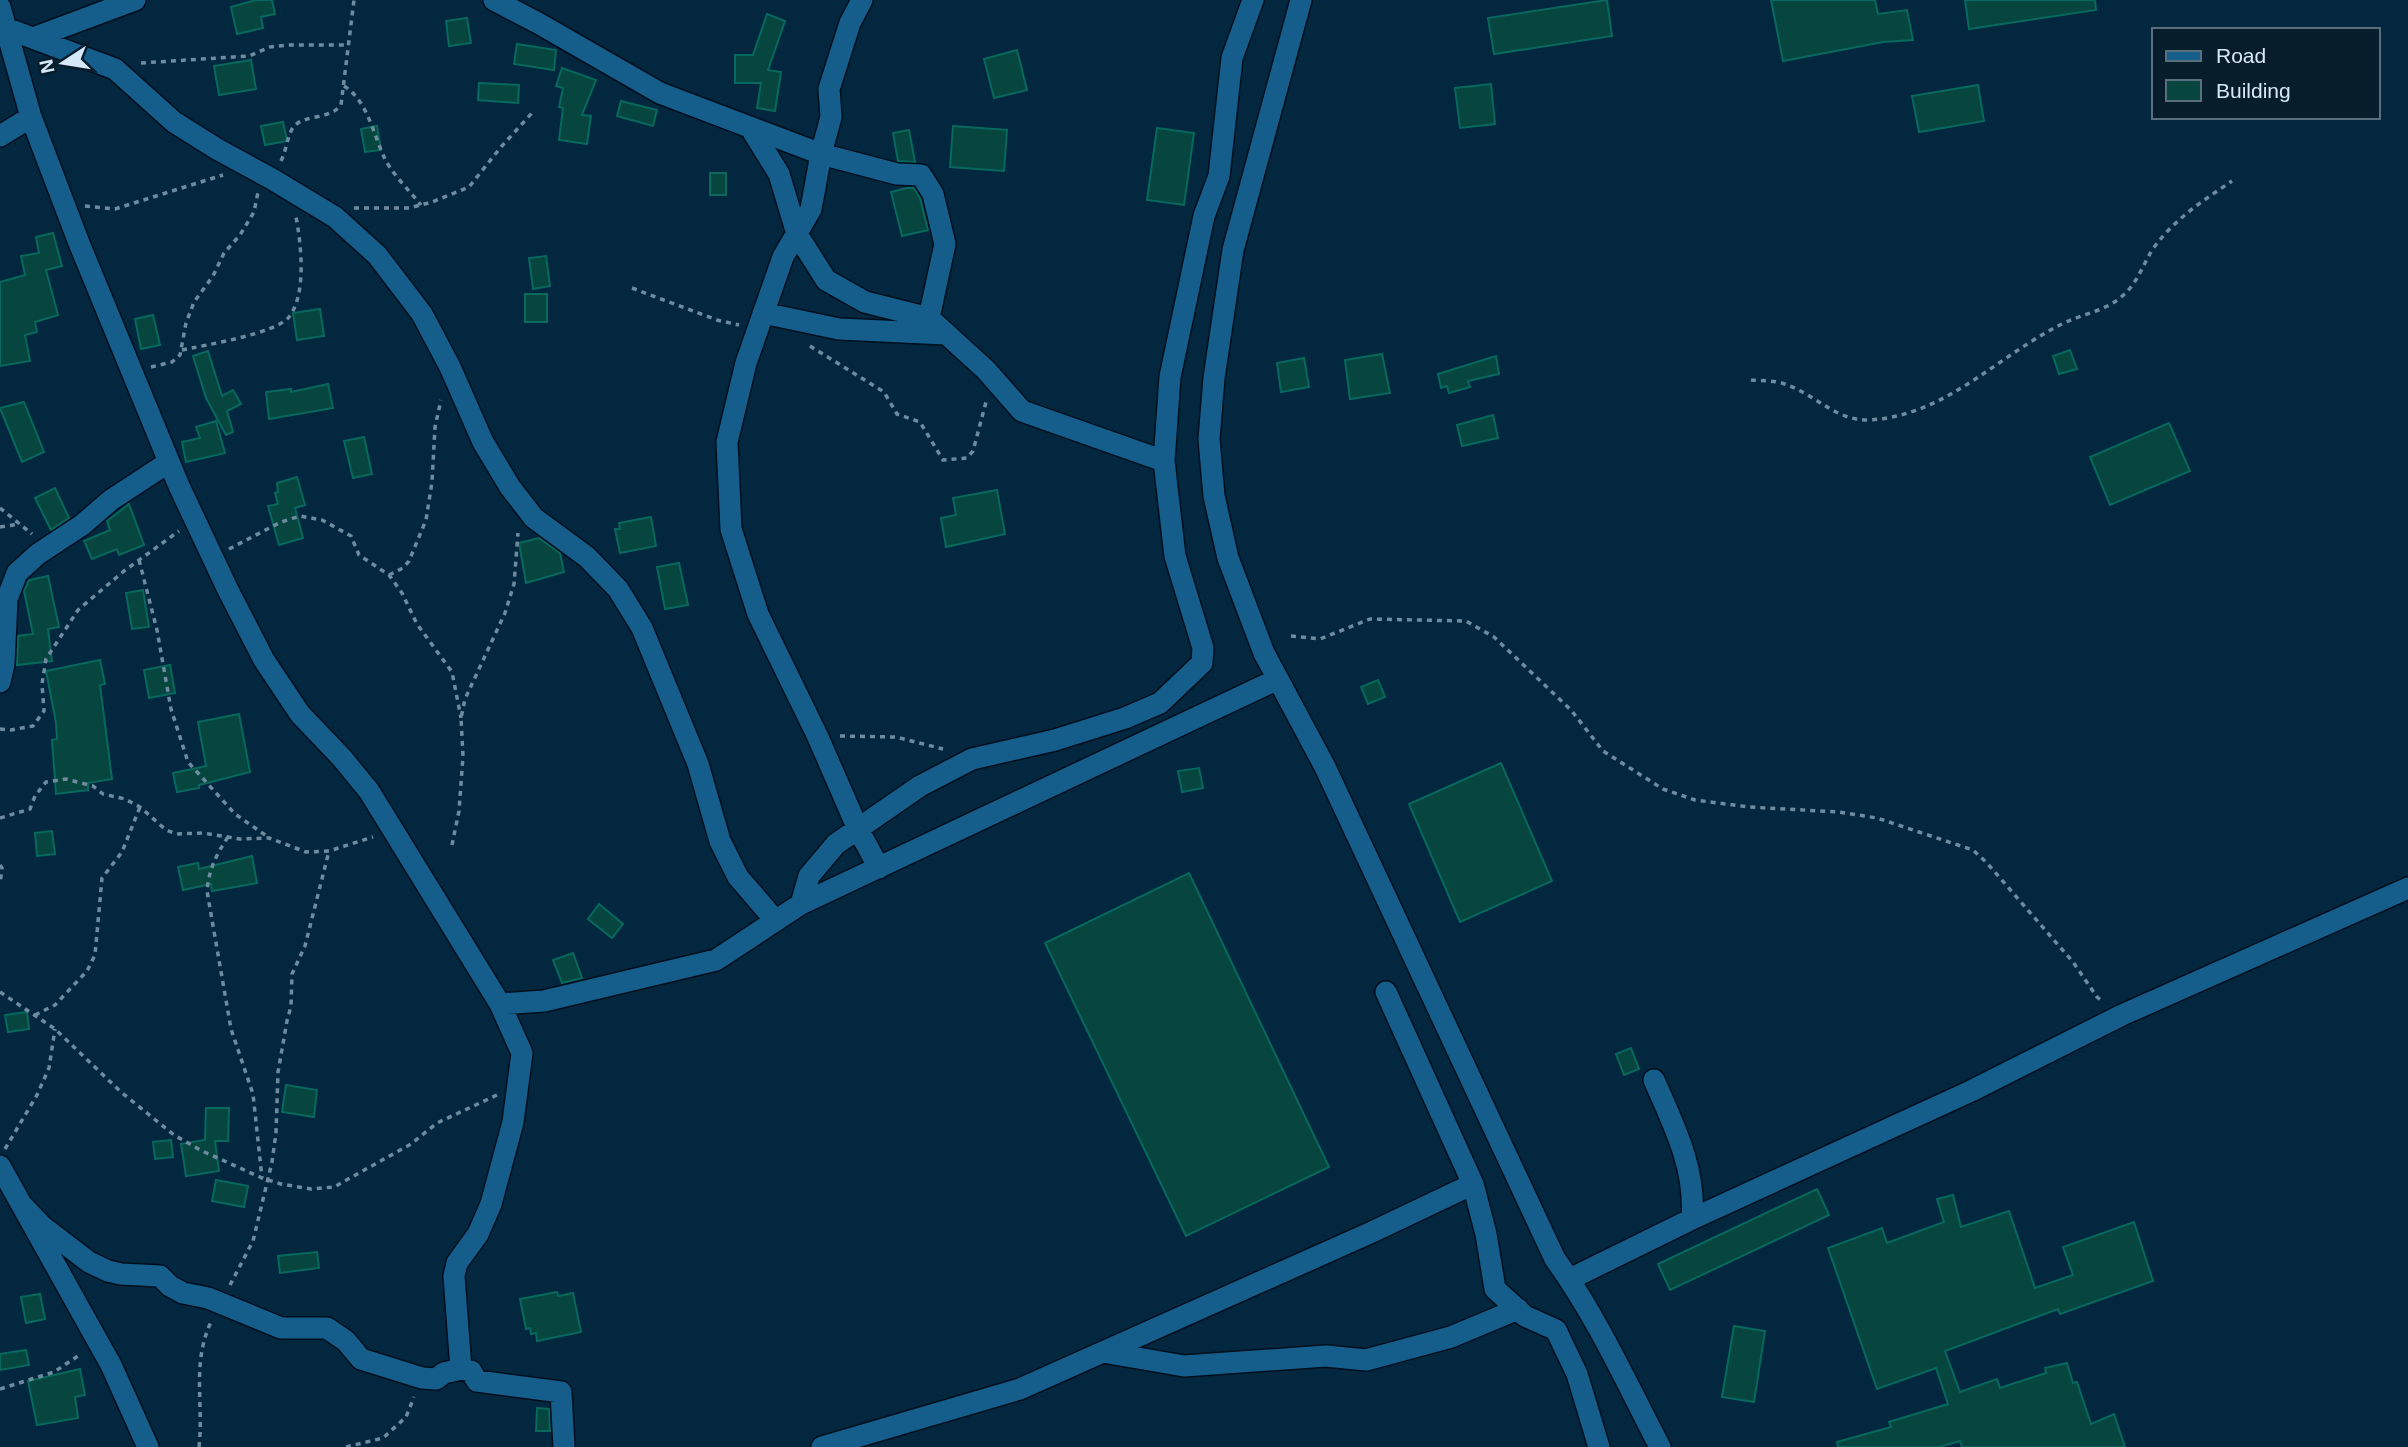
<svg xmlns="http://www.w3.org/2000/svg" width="2408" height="1447" font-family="Arial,sans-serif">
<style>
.building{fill:#06463f;stroke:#07685d;stroke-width:2}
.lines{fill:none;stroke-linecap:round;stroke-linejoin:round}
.minor-casing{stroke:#000f1d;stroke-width:24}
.path{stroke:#6f8b9f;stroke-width:3.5;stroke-dasharray:5 5;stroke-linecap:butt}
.minor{stroke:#155e8c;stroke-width:21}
</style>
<rect width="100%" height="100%" fill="#02273f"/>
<!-- building -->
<path class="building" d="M256,0H272L275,14L261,17L263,28L237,34L231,7Z
M1607,0L1612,36L1494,54L1488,18Z
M1771,0H1875L1878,14L1907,10L1913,40L1883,42L1783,61Z
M1965,0H2095L2096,10L1969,29Z
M767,14L785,21L768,70L781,72L775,111L757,108L761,83H735V55H753Z
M467,18L471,43L449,46L446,21Z
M517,44L556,50L554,70L514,64Z
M1017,50L1027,90L994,98L984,59Z
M251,60L256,89L219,95L214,66Z
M562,68L596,80L582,115L591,116L587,144L559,140L563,108L559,107L563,88L556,86Z
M479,83L519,85L518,103L478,100Z
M1491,84L1495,124L1460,128L1455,88Z
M1978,85L1984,121L1919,132L1912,96Z
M621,101L657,110L653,126L617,116Z
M283,122L287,141L265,145L261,126Z
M377,126L381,150L365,152L361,129Z
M953,126L1007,130L1004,171L950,167Z
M1157,128L1194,133L1184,205L1147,200Z
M909,130L915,162L898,161L893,133Z
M710,173H726V195H710Z
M907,188H914L920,198L928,230L902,236L891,192Z
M53,233L62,266L46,270L58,315L35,322L37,332L25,335L30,361L0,366V282L25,275L21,256L39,253L36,237Z
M546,256L550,286L533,289L529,258Z
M525,294H547V322H525Z
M320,309L324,336L297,340L293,313Z
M153,315L160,345L141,349L135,319Z
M2070,350L2077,369L2059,374L2053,356Z
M208,351L222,396L233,390L241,404L227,411L233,432L226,435L206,398L193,356Z
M1382,354L1390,393L1350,399L1345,360Z
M1496,356L1499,374L1468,381L1470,387L1449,393L1447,386L1441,388L1438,374Z
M1304,358L1309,387L1281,392L1277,363Z
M328,384L333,408L269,419L266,392L291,389V392Z
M24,402L44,452L22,462L0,408Z
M1493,415L1498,438L1462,446L1457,425Z
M216,421L225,453L186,462L182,442L200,438L196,427Z
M2169,423L2190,471L2110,505L2090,457Z
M364,437L372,474L353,478L344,441Z
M297,477L305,505L295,508L303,538L279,545L268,506L278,504L275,493L278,492L277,483Z
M55,488L69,518L51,530L35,498Z
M997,490L1005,534L946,547L941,518L956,515L953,498Z
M129,504L144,545L119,555L117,549L92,559L84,541L110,530L107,521Z
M651,517L656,546L620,553L615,529H620L619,523Z
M539,538L560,553L564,572L526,583L519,543Z
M679,563L688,605L665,609L657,567Z
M48,576L59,627L48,629L52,661L17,665L18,636L33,634L24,591L29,580Z
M143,590L149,627L132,629L126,593Z
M100,660L105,684L100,685L112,779L88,783V790L56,794L52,740L57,739L56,723L46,671Z
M170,665L175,693L149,698L144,670Z
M1378,680L1385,697L1368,704L1361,687Z
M239,714L250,772L199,785V788L177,792L173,773L206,766L198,722Z
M1501,763L1552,881L1460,922L1409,804Z
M1199,768L1203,788L1182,792L1178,771Z
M52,831L55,854L37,856L35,833Z
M252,856L257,883L212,891L211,884L183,890L178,867L198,863L199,869Z
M1189,873L1329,1167L1186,1236L1045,943Z
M599,904L623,924L612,938L588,919Z
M573,953L582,978L562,983L553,960Z
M27,1012L29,1029L8,1032L5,1015Z
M1631,1048L1639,1069L1624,1075L1616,1054Z
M286,1085L317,1090L314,1117L282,1112Z
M206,1108H229L228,1141H215L219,1171L186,1176L181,1144L205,1140Z
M171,1140L173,1157L155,1159L153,1142Z
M216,1180L248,1186L244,1207L212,1201Z
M1817,1189L1829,1215L1670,1290L1658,1264Z
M1953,1195L1961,1227L2009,1211L2035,1288L2073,1275L2063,1247L2134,1222L2153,1281L2060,1314L2058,1309L1945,1351L1960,1392L1997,1379L2000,1388L2046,1373L2045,1368L2067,1363L2073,1383L2077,1382L2091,1424L2114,1414L2125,1447H1962L1960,1441L1939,1447H1838L1837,1442L1891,1427L1889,1422L1948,1404L1936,1368L1877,1389L1828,1248L1882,1228L1887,1243L1944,1222L1937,1199Z
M317,1252L319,1268L280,1273L278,1256Z
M557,1292L558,1296L573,1293L581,1332L537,1341L536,1333L531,1334L530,1328L526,1329L520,1299Z
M40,1294L45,1319L26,1323L21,1297Z
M1734,1326L1765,1331L1754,1402L1722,1397Z
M26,1350L29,1365L0,1370V1354Z
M80,1369L85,1395L75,1397L78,1418L37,1425L28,1381Z
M537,1408L549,1409L550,1431H536Z"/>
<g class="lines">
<!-- minor casing -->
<g class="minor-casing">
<path id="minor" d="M494,0L538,23L660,93L821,154L811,209L783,257L746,363L727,442L731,529L758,614L817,735L858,829L879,868
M1301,0L1233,250L1214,378L1209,439L1214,496L1228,558L1264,653L1325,767L1555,1259C1597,1317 1627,1384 1660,1447
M0,7L31,117L79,243L179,486L228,590L264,660L300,714L342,758L369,791L500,1004L522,1053L513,1122L491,1204L478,1234L457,1263L454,1276L461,1369
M6,28L115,69L174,122L217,149L272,179L335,217L377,255L422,314L450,367L483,442L510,487L534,518L587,557L618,589L642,628L698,764L720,841L738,877L775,920
M33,38L135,0
M750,127L779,174L797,234L826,280L865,302L929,318
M0,136L31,117
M763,313L839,329L946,334
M1164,461L1170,377L1204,216L1219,176L1232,58L1253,0
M0,682L4,664L7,599L17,573L38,554L82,525L111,500L169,462
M801,904L809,876L836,844L920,786L972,759L1055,740L1125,718L1160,703L1202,663L1203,648L1175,556L1164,461L1022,411L986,370L929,318L945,244L933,194L921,175L897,174L821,154L831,117L829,89L850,23L862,0
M500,1004L544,1001L716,960L801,904L1278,679
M1654,1080C1674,1126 1696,1168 1692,1219
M0,1166L111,1365L148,1447
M1473,1184L1486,1234L1495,1289L1525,1316L1556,1330L1577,1374L1599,1447
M22,1205L42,1226L89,1262L108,1271L121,1274L160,1276L170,1286L183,1293L208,1298L281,1328H327L346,1341L361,1359L422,1378L436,1379L444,1373L461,1369L471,1371L477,1381L561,1392L564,1447
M1570,1279L1692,1219L1971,1091L2122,1015L2408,888
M1103,1352L1184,1366L1326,1356L1366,1360L1451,1337L1518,1309
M822,1447L1020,1389L1372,1232L1473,1184L1386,992"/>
</g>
<!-- path -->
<path class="path" d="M141,63L249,56L270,47L288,45H348
M344,86C367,100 373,133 384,157C392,174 409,190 421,205
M281,161C286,151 287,139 292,129C302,113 329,121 341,105L354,0
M85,206L115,209L223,175
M354,208H409L432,202L469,187L501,147L532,113
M632,288L717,320L739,325
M810,346L884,392L897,414L920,422L943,460L967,458L973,451L986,402
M182,350C205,345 275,334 289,317C307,294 301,243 296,217
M151,367L172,362L180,355L186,323L194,302L213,276L224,253L240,235L254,212L258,192
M1751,380C1762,381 1777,380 1787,385C1816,395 1836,421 1869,420C1946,416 1997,356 2062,324C2081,314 2103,312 2120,298C2139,283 2142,264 2155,246C2176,218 2204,200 2232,181
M0,508L32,534
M0,527L20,524
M229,549L281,522L300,516L322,520L351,536L359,555L389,575L402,593L417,624L452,672L461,718
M139,560L157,630L171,709L188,762L235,814L268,837
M389,575L403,568L409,561L426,520L432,482L435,427L441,400
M1291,636L1320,639L1370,619L1466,621L1494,637L1571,710L1603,751L1663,789L1695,800L1749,807L1839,812L1877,818L1973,850L1987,863L2053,939L2073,962L2097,997L2103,1002
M0,729L11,730L33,726L44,711L42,684L46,659L78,610L124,571L179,531
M840,736L896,737L943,749
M0,818L30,809L35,796L46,782L66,779L93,786L103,794L125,799L140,807L166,830L177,834L203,833L240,839L269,838L306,852L329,851L373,837
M228,837C216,855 209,869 207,891L231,1029L253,1094L262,1178
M452,845L459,811L463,756L461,718L465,699L505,613L514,584L518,533
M0,865L2,868L0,884
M0,992L55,1029L121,1092L174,1135L200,1150L262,1178L281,1184L311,1189L334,1187L411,1144L437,1123L497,1095
M35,1015L55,1005L87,971L95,955L102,878L122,852L140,807
M5,1149L37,1095L49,1068L55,1029
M230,1285L253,1241L272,1162L276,1133L278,1072L287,1021L291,1006L292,974L305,946L329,851
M0,1389L54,1372L81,1354
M199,1447C204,1403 191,1362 212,1320
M346,1447L383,1438L406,1417L414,1397"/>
<!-- minor -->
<use href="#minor" class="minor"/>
</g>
<!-- legend -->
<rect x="2152" y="28" width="228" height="91" fill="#081d2c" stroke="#5a6f7e" stroke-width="2"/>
<rect x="2166" y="51" width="35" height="10" fill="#155e8c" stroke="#5a6f7e" stroke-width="2"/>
<text x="2216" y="63" font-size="21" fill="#d5e9f9">Road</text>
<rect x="2166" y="80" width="35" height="21" fill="#06463f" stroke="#5a6f7e" stroke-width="2"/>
<text x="2216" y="98" font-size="21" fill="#d5e9f9">Building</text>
<!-- north arrow -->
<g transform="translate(63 63) rotate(258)" stroke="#081d2c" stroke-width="5" paint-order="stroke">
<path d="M0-5L12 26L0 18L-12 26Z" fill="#d5e9f9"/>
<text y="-10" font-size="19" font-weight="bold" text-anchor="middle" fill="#d5e9f9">N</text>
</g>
</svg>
